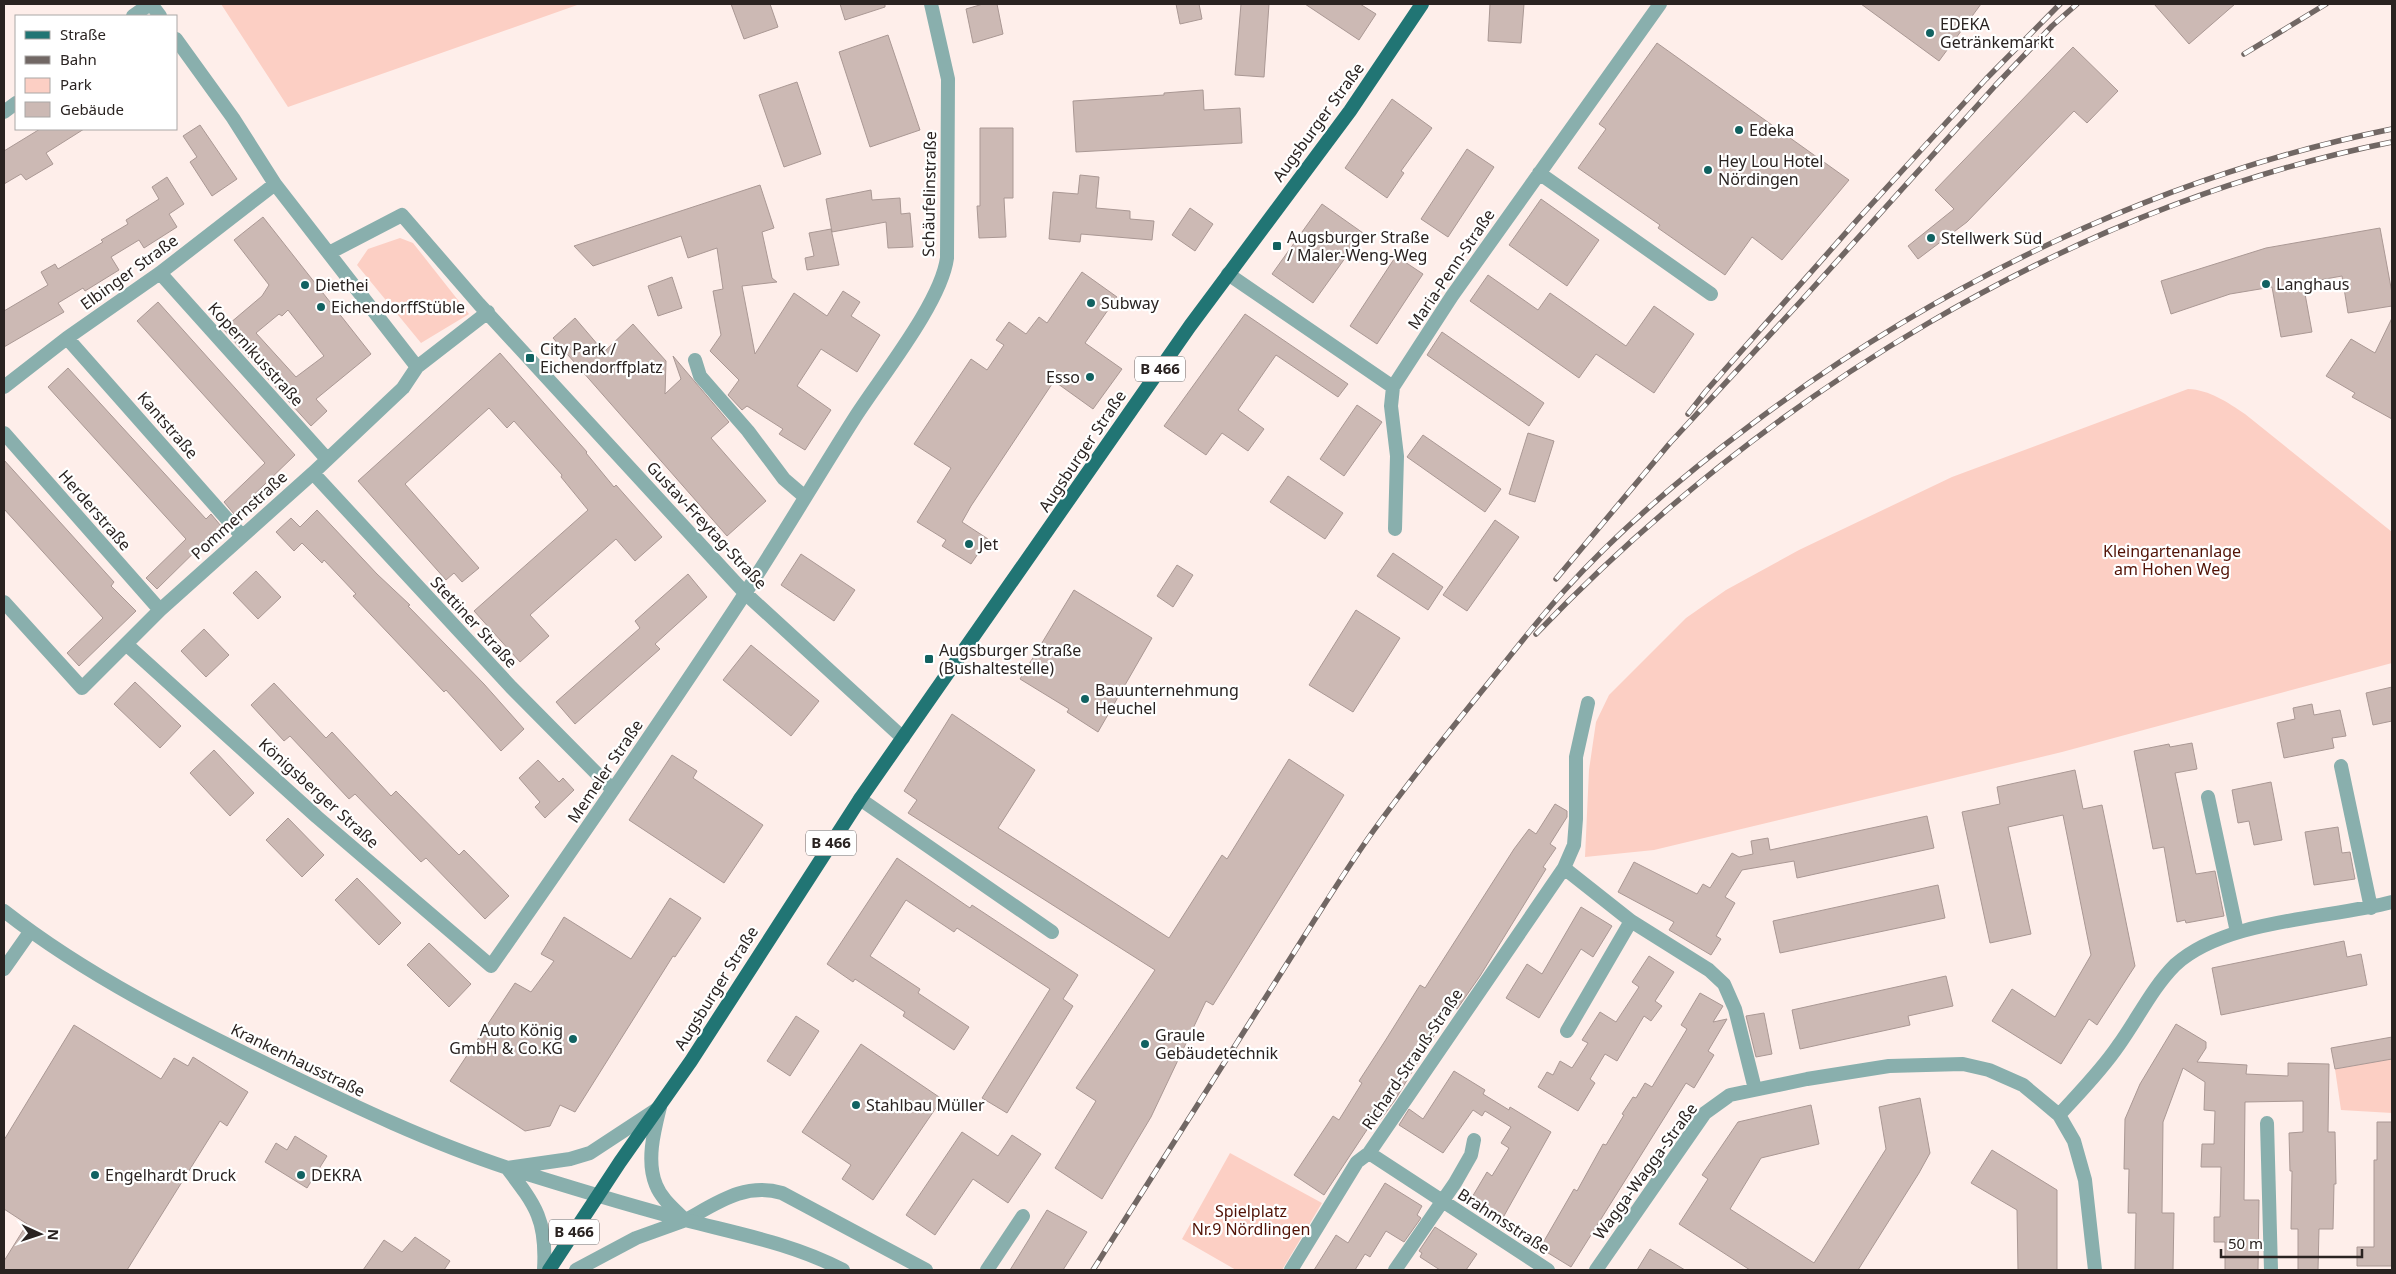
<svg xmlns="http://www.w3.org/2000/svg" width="2396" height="1274" font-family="'Noto Sans',sans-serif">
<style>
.green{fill:#fccfc4}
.building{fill:#ccb9b4;stroke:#aa9894;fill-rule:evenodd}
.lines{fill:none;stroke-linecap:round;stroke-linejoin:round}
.minor{stroke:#89afad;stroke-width:14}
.tertiary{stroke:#89afad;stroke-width:14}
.primary{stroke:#217574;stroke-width:14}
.rail-casing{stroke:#716764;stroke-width:5.5}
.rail{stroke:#fff;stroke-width:4;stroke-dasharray:11;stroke-linecap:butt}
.poi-dot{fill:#116261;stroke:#fff;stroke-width:2}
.labels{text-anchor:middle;stroke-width:4.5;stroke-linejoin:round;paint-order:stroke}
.shield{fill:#fff;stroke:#6a6564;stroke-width:1}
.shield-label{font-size:15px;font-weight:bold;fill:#2a2321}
.poi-label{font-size:16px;fill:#2a2321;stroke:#fff;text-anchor:start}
.street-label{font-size:16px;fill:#2a2321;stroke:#fff}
.park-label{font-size:16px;fill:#521205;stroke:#fff}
</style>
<rect width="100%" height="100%" fill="#feeeea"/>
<!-- green -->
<path class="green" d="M221,4H580L288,107Z
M400,238L413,243L469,314L421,343L357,265L368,249Z
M2188,389C2210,390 2227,402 2245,414L2392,532V663L2062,752L1654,850L1585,857L1589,770L1596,722L1609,695L1686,618L1726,590L1799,550L1952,477Z
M2392,1059V1113L2341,1110L2335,1069Z
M1230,1153L1322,1203L1282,1270H1236L1182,1239Z"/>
<!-- building -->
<path class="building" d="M731,4H770L778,27L744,39Z
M840,4H885V7L845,20Z
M983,4H997L1003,34L973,43L966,9Z
M1176,4H1199L1202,19L1180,24Z
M1241,4H1269L1264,77L1235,75Z
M1305,4H1360L1376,14L1359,40Z
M1490,4H1524L1521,43L1488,41Z
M1861,4H1981L1939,61Z
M2154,4H2235L2189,44Z
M888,35L920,130L870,147L839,52Z
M1657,43L1849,180L1782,260L1752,237L1725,275L1658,228L1660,225L1578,168L1606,129L1599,124Z
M2073,47L2118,91L2087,123L2074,111L1967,222L1918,259L1908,246L1954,209L1935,190Z
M797,82L821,154L784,167L759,95Z
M1203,90L1204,110L1240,108L1242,143L1076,152L1073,101L1164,95V93Z
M1392,99L1432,128L1401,171L1404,173L1387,198L1345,168Z
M200,125L237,179L212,196L190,162L197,157L183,136Z
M980,128H1013V198H1004L1006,237L979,238L977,206H980Z
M40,129H84L46,153L53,164L26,180L21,174L4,184V151Z
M1467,149L1494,167L1448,237L1421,219Z
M1080,175L1099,177L1096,208L1130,211V219L1154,221L1152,240L1081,234L1080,242L1049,239L1053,192L1078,194Z
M167,177L184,204L169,214L177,227L144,248L139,240L111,257L119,270L85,291L83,288L58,303L64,312L4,347V311L48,285L41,272L55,264L58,269L103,242L101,240L128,224L126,220L159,199L152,187Z
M760,185L774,228L762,232L772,278L777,282L742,286L755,354L794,293L827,316L843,291L860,302L851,316L880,335L857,372L821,349L797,386L831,410L805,450L779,434L783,429L747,406L742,410L728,395L739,380L710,351L721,335L713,291L723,289L717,248L688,258L681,236L593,266L574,246Z
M871,190L872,200L900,198L901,214L910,213L913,247L888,248L886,222L832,232L826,199Z
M1541,199L1599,240L1567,286L1509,245Z
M1322,204L1363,233L1313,303L1272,274Z
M1190,208L1213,224L1195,251L1172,235Z
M263,217L371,354L316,399L327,411L311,426L223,329L262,296L269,285L234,240ZM288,310L324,356L296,377L256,333L279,314L282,316Z
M2380,228L2392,293V306L2348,313L2342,276L2303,283L2312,332L2281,337L2272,287L2230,294L2171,314L2161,281L2266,248Z
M831,229L839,265L807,270L805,258L814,256L809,233Z
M1396,256L1423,274L1377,344L1350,326Z
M1082,272L1117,297L1085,343L1122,369L1093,409L1054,381L971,506L962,522L988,539L971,564L942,546L946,540L917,522L951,468L914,444L971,359L987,370L1004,345L996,340L1009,322L1026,334L1039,317L1047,323Z
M1488,275L1538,310L1550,293L1626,346L1654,306L1694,334L1654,393L1596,354L1579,378L1470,301Z
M672,277L682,308L658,316L648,286Z
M158,302L295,455L234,514L224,502L265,463L137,321Z
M1245,314L1348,384L1338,397L1276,355L1238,410L1264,429L1248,451L1222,433L1206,455L1164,426Z
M575,318L604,352L633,324L666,361L665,394L681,379L673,356L729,422L711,438L766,501L727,536L553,338Z
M2392,318V419L2352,397L2355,393L2326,376L2351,339L2375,353Z
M1442,332L1544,403L1529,426L1427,355Z
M500,353L587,452L586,453L614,487L616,485L662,537L635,561L616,539L530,615L549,636L520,662L474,611L588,510L561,477L562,475L514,421L507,428L489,408L405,484L479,568L462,582L454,573L446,580L358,481Z
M68,368L206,519L211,514L221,526L157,589L146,578L186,539L48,387Z
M1357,405L1382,422L1344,476L1320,459Z
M1528,433L1554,441L1535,502L1509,494Z
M1423,435L1501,489L1485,512L1407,457Z
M4,460L114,582L111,586L136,611L79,666L67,653L103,618L4,509Z
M1288,476L1343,513L1325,539L1270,502Z
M317,510L377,574L410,605L408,606L484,684L524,729L501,751L446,690L444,692L353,596L356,594L324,560L322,563L302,543L294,551L276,532L291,518L300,527Z
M1495,520L1519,537L1467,611L1443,595Z
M1393,553L1443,587L1428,610L1377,576Z
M801,554L855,590L834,621L781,585Z
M1177,565L1193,575L1173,607L1157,596Z
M256,571L281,597L258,619L233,593Z
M688,574L707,597L655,644L660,649L575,724L556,702L640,628L635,621Z
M1074,590L1152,638L1098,732L1067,712L1069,709L1020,679Z
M1356,610L1400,638L1353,712L1309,685Z
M204,629L229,655L206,677L181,651Z
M751,645L819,701L791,736L723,680Z
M135,682L181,726L160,748L114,704Z
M274,683L326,738L332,732L391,796L396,791L459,855L464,850L509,896L485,919L426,858L421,862L355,794L349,799L290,736L284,741L251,705Z
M2392,687V721L2373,725L2366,693Z
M2312,704L2314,715L2340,710L2346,736L2332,738L2334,748L2284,758L2277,723L2295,719L2293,708Z
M952,714L1035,770L998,828L1169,938L1222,855L1227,859L1289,759L1344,795L1213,1005L1206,1001L1151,1117L1102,1199L1055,1168L1096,1101L1076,1088L1155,970L908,813L917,800L904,791Z
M2192,743L2197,769L2175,773L2196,874L2215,871L2224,916L2186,923L2185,920L2177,922L2164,847L2153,849L2134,751L2169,744L2170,747Z
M214,750L254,793L230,816L190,773Z
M672,755L697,771L693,778L763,825L724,883L629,820Z
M538,760L559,782L563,778L574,790L545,818L535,807L540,802L519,778Z
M2075,770L2083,809L2102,805L2135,966L2097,1025L2089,1019L2061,1064L1992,1021L2012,989L2055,1017L2091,955L2063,815L2008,827L2031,934L1990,943L1962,812L2000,804L1997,787Z
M2271,782L2282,840L2254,845L2249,821L2238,823L2232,790Z
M1555,804L1567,811V817L1550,844L1556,848L1543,867L1546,869L1480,976L1457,1009L1452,1006L1395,1100L1381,1119L1376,1116L1324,1195L1294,1175L1333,1116L1339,1120L1362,1083L1359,1081L1385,1041L1420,985L1425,988L1514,849L1529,829L1536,834Z
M1927,816L1934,848L1797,878L1794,861L1742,870L1725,897L1735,903L1716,936L1721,939L1711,955L1669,930L1674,922L1618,892L1634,862L1697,894L1703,884L1710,888L1732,853L1739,857L1753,854L1751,841L1768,838L1770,850Z
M288,818L324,855L302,877L266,840Z
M2338,827L2342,853L2350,852L2355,879L2314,885L2305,832Z
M897,858L970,908L972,905L1078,975L1063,999L1073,1006L1007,1113L982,1098L1050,989L957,928L954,932L906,900L870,956L920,989L918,993L969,1027L954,1050L903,1016L905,1012L855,979L853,982L827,964Z
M357,878L401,923L379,945L335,900Z
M1938,885L1945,918L1780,953L1773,921Z
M670,898L701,918L675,957L673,956L575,1112L560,1105L550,1126L525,1131L450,1081L515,983L531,992L554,961L541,954L564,917L631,959Z
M1581,907L1612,926L1593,957L1581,949L1539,1018L1506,998L1527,964L1542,974Z
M2344,941L2347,957L2361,954L2367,985L2221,1015L2212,968Z
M429,943L471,984L449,1007L407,965Z
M1649,956L1674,972L1655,1001L1662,1006L1651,1021L1644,1016L1617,1061L1605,1054L1590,1079L1595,1083L1578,1111L1538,1087L1547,1072L1553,1075L1560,1061L1572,1068L1588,1043L1582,1040L1600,1012L1616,1022L1639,987L1632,982Z
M1946,976L1953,1006L1908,1016L1910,1025L1800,1049L1792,1010Z
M1700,993L1723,1006L1713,1022L1727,1019L1708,1051L1714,1055L1694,1088L1686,1083L1571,1267L1540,1248L1574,1189L1577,1191L1603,1144L1606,1145L1624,1115L1622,1114L1633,1097L1636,1098L1645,1083L1652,1087L1687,1029L1681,1025Z
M1764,1013L1772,1054L1756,1057L1746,1016Z
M796,1016L819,1031L790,1076L767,1061Z
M2176,1024L2206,1042V1048L2197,1062L2247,1065L2246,1074L2288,1076V1063L2329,1064L2328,1132H2335L2336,1184H2334L2333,1229H2319L2318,1270H2298V1229H2291L2292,1171H2290L2289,1133L2303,1132V1101L2245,1102L2244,1200H2259L2258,1270H2225V1242H2214V1217H2220L2221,1167H2201L2202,1144H2214L2215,1111L2204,1110L2205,1082L2183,1068L2163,1122L2162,1213H2174L2173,1270H2135L2136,1213H2128L2129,1169H2124L2125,1119L2140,1084Z
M74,1025L161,1079L174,1058L188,1066L193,1057L248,1092L227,1126L220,1121L127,1270H4V1261L27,1224L4,1209V1140Z
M2392,1037V1059L2335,1069L2331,1048Z
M861,1044L942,1099L873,1200L842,1179L851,1165L802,1132Z
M1454,1071L1485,1090L1483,1094L1509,1110L1510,1107L1551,1132L1500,1223L1468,1204L1487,1172L1492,1176L1509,1148L1501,1143L1511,1127L1485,1111L1482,1116L1473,1110L1443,1153L1399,1125L1409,1109L1423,1119Z
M1920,1098L1930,1153L1919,1173L1858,1270H1750L1679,1224L1708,1179L1702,1175L1738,1122L1811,1105L1819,1144L1761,1158L1730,1209L1814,1263L1886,1149L1879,1107Z
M2377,1122H2392V1266H2357V1247H2374V1160H2377Z
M962,1132L998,1156L1012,1135L1041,1154L1008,1203L973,1179L935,1235L906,1215Z
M295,1136L327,1156L307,1188L265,1162L276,1143L287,1150Z
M1992,1150L2057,1190V1270H2018L2017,1210L1971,1183Z
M1385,1183L1422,1206L1417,1215L1421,1218L1404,1242L1386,1231L1370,1257L1365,1254L1355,1270H1314L1336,1235L1348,1243Z
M1047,1210L1087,1232L1063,1270H1010Z
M1435,1227L1477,1254L1466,1270H1440L1420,1257L1422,1253L1419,1251Z
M415,1237L450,1261L444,1270H363L384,1240L402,1252Z
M1650,1249L1685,1270H1637Z"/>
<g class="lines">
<!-- minor -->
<path class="minor" d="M151,4L160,16
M133,16L150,4
M176,39L233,118L275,184L417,367L488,312
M4,112L16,103
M1539,173L1711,294
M329,253L402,215L479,304L745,593L903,738
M160,273L327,459
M1228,274L1393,387
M67,338L242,536
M695,360L700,376L748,431L784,479L805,497
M4,387L67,338L160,273L275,184
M4,433L160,610
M313,473L511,687L613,790
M1395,529L1397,456L1391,406L1393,387L1452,296L1660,4
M4,602L82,688L160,610L313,473L403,388L417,367
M126,644L317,817L491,966C577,843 662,720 744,595C782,537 817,477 854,419C880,378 941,303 947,258L948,79L931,4
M1588,703L1576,757V819L1574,845L1564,868L1631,921L1709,970L1724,984L1735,1009L1755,1089
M2341,766L2371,908
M2208,797L2237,932
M860,799L1052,932
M4,969L30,932
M1567,1031L1631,921
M2059,1115C2079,1093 2101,1071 2118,1046C2137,1020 2152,988 2175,965C2225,919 2328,919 2392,902
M2267,1123L2271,1270
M1369,1153L1548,1270
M686,1220C717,1203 745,1182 782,1193L926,1270
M987,1270L1023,1216
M1291,1270L1357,1162L1369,1153L1564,868
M1395,1270L1455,1183L1471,1155L1474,1140
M1596,1270L1705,1113L1730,1095L1807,1079L1889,1066L1963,1064L1989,1070L2023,1085L2059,1115L2074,1141L2085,1180L2095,1270"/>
<!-- tertiary -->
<path class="tertiary" d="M4,911C87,976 184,1024 279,1070C354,1106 429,1142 508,1168C566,1186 626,1205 685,1220C739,1234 794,1244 843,1270
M660,1107C654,1131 646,1161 656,1185C661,1198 673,1208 683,1218
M544,1270C547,1220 536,1206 507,1168L570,1159L590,1153L657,1109
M576,1270L636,1238L686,1220"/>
<!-- primary -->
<path class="primary" d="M549,1270L620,1162L691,1061L860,799L1190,326L1350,111L1422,4"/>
<!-- rail casing -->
<g class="rail-casing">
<path id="rail" d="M2244,54L2326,4
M1688,414L1706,391L1858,219L1986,79L2060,4
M1556,579L1670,443L1802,300L1995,86L2052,26L2077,4
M1536,634C1763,397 2068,207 2392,142
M1093,1270C1154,1174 1215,1077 1276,981C1308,931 1339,879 1374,830C1411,779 1450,730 1490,681C1514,651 1538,620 1564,591C1620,529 1685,474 1752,424C1941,282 2160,176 2392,129"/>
</g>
<!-- rail -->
<use href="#rail" class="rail"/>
</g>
<!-- markers -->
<g class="poi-dot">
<circle cx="1930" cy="33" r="5"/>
<circle cx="1739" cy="130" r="5"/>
<circle cx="1708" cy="170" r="5"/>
<circle cx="1931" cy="238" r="5"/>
<rect x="1272" y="241" width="10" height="10" rx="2.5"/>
<circle cx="2266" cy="284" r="5"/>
<circle cx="305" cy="285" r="5"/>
<circle cx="1091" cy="303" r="5"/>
<circle cx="321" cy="307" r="5"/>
<rect x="525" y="353" width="10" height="10" rx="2.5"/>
<circle cx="1090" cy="377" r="5"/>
<circle cx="969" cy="544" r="5"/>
<rect x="924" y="654" width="10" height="10" rx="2.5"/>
<circle cx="1085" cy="699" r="5"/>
<circle cx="573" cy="1039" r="5"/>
<circle cx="1145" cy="1044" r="5"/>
<circle cx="856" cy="1105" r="5"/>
<circle cx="95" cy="1175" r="5"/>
<circle cx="301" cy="1175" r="5"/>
</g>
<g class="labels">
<!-- shield labels -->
<g class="shield">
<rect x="1135" y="356.5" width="50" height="25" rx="4"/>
<rect x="806" y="830.5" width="50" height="25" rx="4"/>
<rect x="549" y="1219.5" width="50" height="25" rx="4"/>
</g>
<g class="shield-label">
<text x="1160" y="374">B 466</text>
<text x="831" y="848">B 466</text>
<text x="574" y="1237">B 466</text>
</g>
<!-- poi labels -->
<g class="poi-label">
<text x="1940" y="30">EDEKA<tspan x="1940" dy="18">Getränkemarkt</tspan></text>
<text x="1749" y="136">Edeka</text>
<text x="1718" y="167">Hey Lou Hotel<tspan x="1718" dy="18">Nördingen</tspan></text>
<text x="1287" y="243">Augsburger Straße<tspan x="1287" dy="18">/ Maler-Weng-Weg</tspan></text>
<text x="1941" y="244">Stellwerk Süd</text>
<text x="2276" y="290">Langhaus</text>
<text x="315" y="291">Diethei</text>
<text x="1101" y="309">Subway</text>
<text x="331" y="313">EichendorffStüble</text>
<text x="540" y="355">City Park /<tspan x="540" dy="18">Eichendorffplatz</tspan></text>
<text x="1080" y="383" text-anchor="end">Esso</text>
<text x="979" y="550">Jet</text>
<text x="939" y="656">Augsburger Straße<tspan x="939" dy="18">(Bushaltestelle)</tspan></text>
<text x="1095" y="696">Bauunternehmung<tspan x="1095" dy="18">Heuchel</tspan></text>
<text x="563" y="1036" text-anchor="end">Auto König<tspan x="563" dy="18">GmbH &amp; Co.KG</tspan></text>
<text x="1155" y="1041">Graule<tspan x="1155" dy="18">Gebäudetechnik</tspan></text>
<text x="866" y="1111">Stahlbau Müller</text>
<text x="105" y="1181">Engelhardt Druck</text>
<text x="311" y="1181">DEKRA</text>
</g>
<!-- street labels -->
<g class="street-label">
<text transform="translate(1318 122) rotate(-54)" y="6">Augsburger Straße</text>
<text transform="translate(929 194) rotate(-89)" y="6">Schäufelinstraße</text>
<text transform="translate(1451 269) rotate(-56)" y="6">Maria-Penn-Straße</text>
<text transform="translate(129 272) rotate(-36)" y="6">Elbinger Straße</text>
<text transform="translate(256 354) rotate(48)" y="6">Kopernikusstraße</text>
<text transform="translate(168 425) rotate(49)" y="6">Kantstraße</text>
<text transform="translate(1082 451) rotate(-56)" y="6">Augsburger Straße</text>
<text transform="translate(95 510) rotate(49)" y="6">Herderstraße</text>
<text transform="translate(239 515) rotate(-42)" y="6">Pommernstraße</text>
<text transform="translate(707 525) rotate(47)" y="6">Gustav-Freytag-Straße</text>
<text transform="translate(474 622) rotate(47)" y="6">Stettiner Straße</text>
<text transform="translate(605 771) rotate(-56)" y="6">Memeler Straße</text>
<text transform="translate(319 793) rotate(42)" y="6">Königsberger Straße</text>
<text transform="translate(716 988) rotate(-58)" y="6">Augsburger Straße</text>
<text transform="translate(1412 1059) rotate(-56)" y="6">Richard-Strauß-Straße</text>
<text transform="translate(298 1060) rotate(26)" y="6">Krankenhausstraße</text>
<text transform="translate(1645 1171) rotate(-54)" y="6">Wagga-Wagga-Straße</text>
<text transform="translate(1504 1221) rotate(33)" y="6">Brahmsstraße</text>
</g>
<!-- park labels -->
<g class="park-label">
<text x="2172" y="557">Kleingartenanlage<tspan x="2172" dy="18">am Hohen Weg</tspan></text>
<text x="1251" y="1217">Spielplatz<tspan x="1251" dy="18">Nr.9 Nördlingen</tspan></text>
</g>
</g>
<!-- border -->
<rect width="2396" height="1274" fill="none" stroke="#2a2321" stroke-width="10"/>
<!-- legend -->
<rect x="15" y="15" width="162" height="115" fill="#ffffff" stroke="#aaa7a6"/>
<rect x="25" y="31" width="25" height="8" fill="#217574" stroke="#aaa7a6"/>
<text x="60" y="40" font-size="15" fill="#2a2321">Straße</text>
<rect x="25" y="56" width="25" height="8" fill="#716764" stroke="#aaa7a6"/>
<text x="60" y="65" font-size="15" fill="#2a2321">Bahn</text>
<rect x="25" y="78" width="25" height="15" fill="#fccfc4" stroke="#aaa7a6"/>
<text x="60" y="90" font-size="15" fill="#2a2321">Park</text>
<rect x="25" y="102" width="25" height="15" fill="#ccb9b4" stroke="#aaa7a6"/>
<text x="60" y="115" font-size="15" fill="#2a2321">Gebäude</text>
<!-- north arrow -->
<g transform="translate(40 1234) rotate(93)" stroke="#ffffff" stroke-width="4" paint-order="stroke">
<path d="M0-4L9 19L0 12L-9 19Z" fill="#2a2321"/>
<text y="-8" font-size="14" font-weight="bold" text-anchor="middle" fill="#2a2321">N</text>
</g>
<!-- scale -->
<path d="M2221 1249v8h141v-8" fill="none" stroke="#2a2321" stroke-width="2.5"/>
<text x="2228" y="1249" font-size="15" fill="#2a2321" stroke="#ffffff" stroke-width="4" paint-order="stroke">50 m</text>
</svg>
